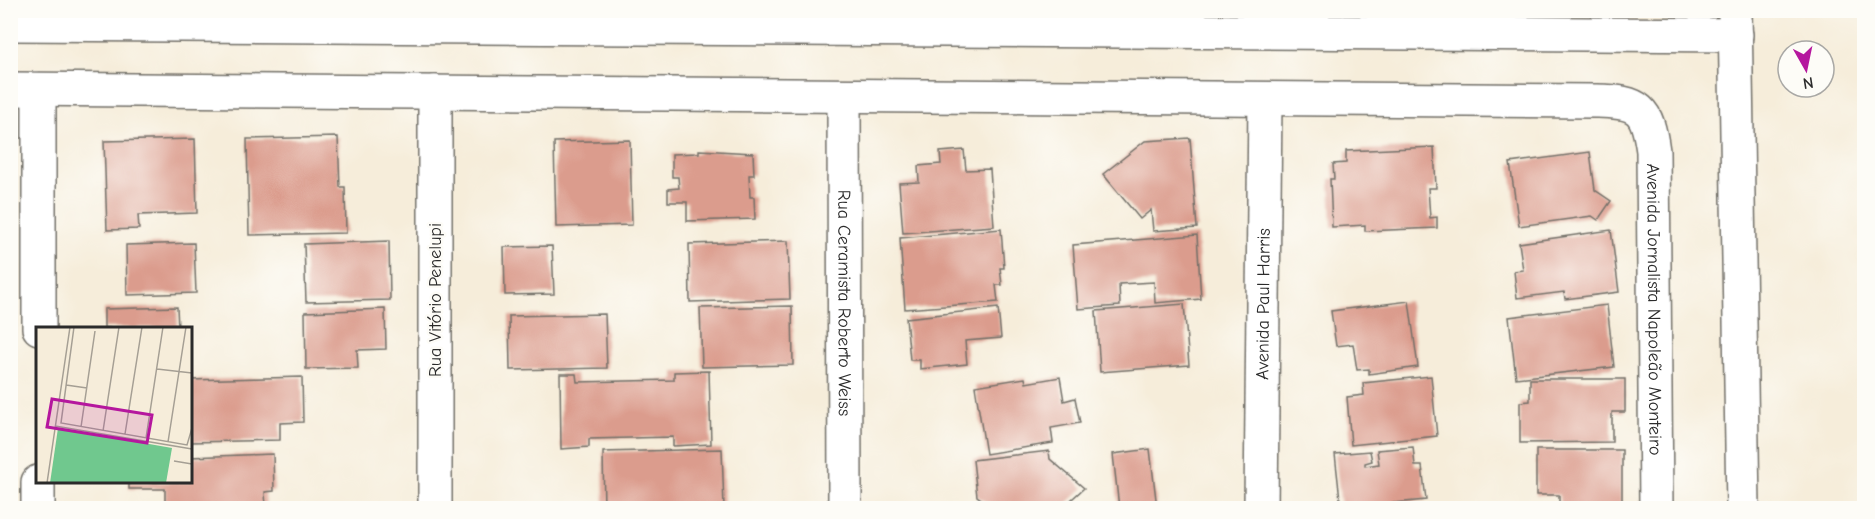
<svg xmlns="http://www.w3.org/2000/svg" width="1875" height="519" font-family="'Comic Neue',sans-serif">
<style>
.building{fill:#db9c8d}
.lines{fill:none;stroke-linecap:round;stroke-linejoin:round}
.minor-casing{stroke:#726f68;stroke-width:36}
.minor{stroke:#fff;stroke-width:33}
.labels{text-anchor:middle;stroke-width:5;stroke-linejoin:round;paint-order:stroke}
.street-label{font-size:18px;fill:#2b2b2b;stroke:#fdfcf7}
.inset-road{fill:none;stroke:#a59f94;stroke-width:1.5}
.view{fill:#b5179e;fill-opacity:0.15;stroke:#b5179e;stroke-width:3}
.inset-edge{fill:none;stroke:#2b2b2b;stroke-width:3}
</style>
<rect width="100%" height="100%" fill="#fdfcf7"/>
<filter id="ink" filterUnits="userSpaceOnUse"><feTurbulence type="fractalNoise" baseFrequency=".0167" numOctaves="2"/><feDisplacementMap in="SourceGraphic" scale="12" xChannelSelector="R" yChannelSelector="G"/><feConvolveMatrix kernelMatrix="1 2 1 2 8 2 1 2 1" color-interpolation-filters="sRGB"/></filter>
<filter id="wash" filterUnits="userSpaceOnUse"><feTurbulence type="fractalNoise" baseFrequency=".008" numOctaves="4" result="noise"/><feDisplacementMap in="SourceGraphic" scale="24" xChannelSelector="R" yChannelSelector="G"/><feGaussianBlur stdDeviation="1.35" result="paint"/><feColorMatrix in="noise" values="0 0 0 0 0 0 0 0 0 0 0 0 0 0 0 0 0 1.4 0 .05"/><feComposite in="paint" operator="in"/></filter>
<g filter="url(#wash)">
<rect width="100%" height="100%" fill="#f6edda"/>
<g id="blocks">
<!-- building -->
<path class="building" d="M338,137L340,187H345L346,233L249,235L247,139Z
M1190,138L1197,228L1153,231L1151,210L1140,219L1103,174L1145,141Z
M195,139L197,213L138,215L139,229L107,230L104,141Z
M630,140L632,225L556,227L554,142Z
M1434,147L1436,188H1428L1430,218L1437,217V228L1365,231V225L1332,227L1330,179H1334L1333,164L1346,163V151Z
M699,150L753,153L754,175H749L750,197H754L755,219L687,221V202H668V189L679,188L678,177H672V154L699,153Z
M964,150L966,170L990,169L994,226L903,233L899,183L919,182L918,166L941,164L940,152Z
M1590,152L1595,190L1611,201L1598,220L1592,216L1519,226L1510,163Z
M1001,229L1004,268H1000L1002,285H996L998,302L905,309L900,238Z
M1611,230L1619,292L1565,299L1564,292L1517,298L1514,271L1523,270L1519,243Z
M1197,235L1201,299L1155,303L1154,282L1119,284L1120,306L1078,309L1073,245Z
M389,241L390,300L306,302L304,244Z
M788,241L790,299L690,302L689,244Z
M194,243L196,293L127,295L126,245Z
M552,246L554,294L505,295L504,247Z
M1409,301L1418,367L1369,374V369L1357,370L1353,344L1336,346L1331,311Z
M1184,304L1189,365L1100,372L1096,311Z
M1607,305L1614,367L1516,378L1509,317Z
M792,306L793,365L702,367L700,308Z
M177,307L178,328H104V309Z
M998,308L1001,338L965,341L967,364L920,369V360H910L906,318Z
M385,309L386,349L357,350L358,368L306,369L305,312Z
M605,314L607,368L510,370L509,316Z
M709,371L711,444L673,446V437L589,439V447L561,449L560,374H576L577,382L674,380V372Z
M1431,376L1437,436L1351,445L1347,397L1364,395L1363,383Z
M302,377L303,422L280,423V440L190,442V380Z
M1060,377L1064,401L1075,398L1080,423L1051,428L1053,443L986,454L975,386L1025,378L1026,383Z
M1530,379H1625V412H1612V442L1520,443V402L1530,401Z
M1413,447L1415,466H1422L1426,500L1341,508L1335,454L1370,451L1372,461L1365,463V466L1379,464L1377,450Z
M722,449L724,508H604L603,452Z
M1150,449L1157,508H1119L1113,454Z
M1536,450H1622V508H1559V495H1536Z
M1049,451L1050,459L1084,488L1062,508H994L977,496L973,460Z
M273,454L274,491L265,492L266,508H165V489H129V482H190V457Z"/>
</g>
</g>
<g filter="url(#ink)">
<use href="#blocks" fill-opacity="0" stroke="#726f68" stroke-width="1.5"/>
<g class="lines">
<!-- minor casing -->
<g class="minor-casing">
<g id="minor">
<path d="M1735,10L1743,508"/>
<path d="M10,24L1736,35"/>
<path id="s1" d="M10,89L1597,101C1640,102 1647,108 1653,151L1656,508"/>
<path id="s2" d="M844,96L845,508"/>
<path d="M39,328V90"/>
<path d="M38,508V482"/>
<path d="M435,508V92"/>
<path id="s3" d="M1261,508L1265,100"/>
</g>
</g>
<!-- minor -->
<use href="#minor" class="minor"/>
</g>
</g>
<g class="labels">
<!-- street labels -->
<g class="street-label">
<text transform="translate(435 300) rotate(-90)" y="6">Rua Vitório Penelupi</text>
<text dy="6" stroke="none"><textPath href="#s2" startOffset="207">Rua Ceramista Roberto Weiss</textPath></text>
<text dy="6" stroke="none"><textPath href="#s3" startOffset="204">Avenida Paul Harris</textPath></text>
<text dy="6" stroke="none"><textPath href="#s1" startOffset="1833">Avenida Jornalista Napoleão Monteiro</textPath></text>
</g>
</g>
<!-- overview -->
<g transform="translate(36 327)">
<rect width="156" height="156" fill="#f6edda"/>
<path d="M22,101L136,121L130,156H14Z" fill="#70c88e"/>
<path class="inset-road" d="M38,0L25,96L151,118L156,101M121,42L156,46M30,58L51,61M19,99L156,122M45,100L59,4M67,104L83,0M89,107L106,0M110,111L127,0M132,115L150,0M138,134L156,137M11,156L34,0"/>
<path class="view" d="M16,72L116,88L111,116L11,100Z"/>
<rect width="156" height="156" class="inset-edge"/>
</g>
<!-- margin -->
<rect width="1875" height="519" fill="none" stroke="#fdfcf7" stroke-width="36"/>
<!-- north arrow -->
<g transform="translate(1806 69) rotate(171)"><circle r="28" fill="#fdfcf7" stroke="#a9a8a5" stroke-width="1.5"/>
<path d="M0-4.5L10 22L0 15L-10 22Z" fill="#b5179e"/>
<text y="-9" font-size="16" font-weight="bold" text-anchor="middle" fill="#2b2b2b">N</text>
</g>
</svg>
